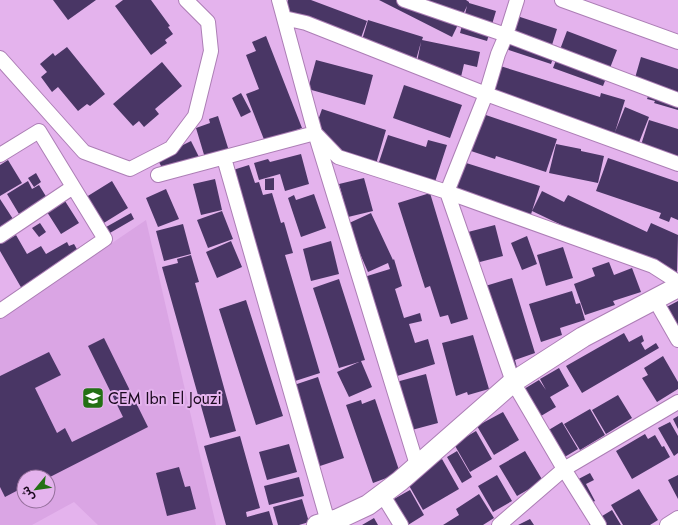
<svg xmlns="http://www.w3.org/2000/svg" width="678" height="525" font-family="Jost,'Noto Sans Arabic',sans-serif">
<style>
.built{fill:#daa5e4;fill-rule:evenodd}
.building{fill:#493665}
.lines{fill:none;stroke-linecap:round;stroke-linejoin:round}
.minor-casing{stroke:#ac7eb5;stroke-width:16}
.secondary-casing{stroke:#ac7eb5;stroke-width:22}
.minor{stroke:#fff;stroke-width:14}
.secondary{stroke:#fff;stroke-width:20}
.labels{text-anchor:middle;stroke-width:4;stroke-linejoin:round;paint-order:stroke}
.poi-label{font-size:16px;fill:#1b0a1f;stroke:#e4b3ed;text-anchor:start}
</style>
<rect width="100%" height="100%" fill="#e4b3ed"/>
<!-- built -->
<path class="built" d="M146,220L216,525H98L74,502L32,525H0V319ZM24,477H48V501H24Z"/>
<!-- building -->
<path class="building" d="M53,0H96L68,20Z
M123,0H151L170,26L168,27L173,34L165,40L167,43L151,55L115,6Z
M288,0H311L367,21L357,49L290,25L282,17Z
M379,0H466L469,2V3L496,11L487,41L460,33L467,6L452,37Z
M514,15L557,29L552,45L557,46L551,64L503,48Z
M368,20L423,37L422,40L480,52L477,67L464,64L461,77L416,67L421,42L414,67L359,50Z
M567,31L617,50L603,86L553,68Z
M266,36L302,128L265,142L246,94L259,89L246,55L256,51L252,42Z
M67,47L105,94L90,106L87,104L78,111L58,87L52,92L41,77L47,72L40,64L53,53L55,56Z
M641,57L678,69V110L654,103L655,101L647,99L650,91L633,85Z
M316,60L373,75L365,105L308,89Z
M162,62L182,86L155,109L159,114L144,127L139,121L133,126L113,104Z
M497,65L600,97L601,93L625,100L615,132L625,107L649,117L638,145L487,95Z
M404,85L462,105L450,138L393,118Z
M241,93L251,112L241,117L232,98Z
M322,109L386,130L376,164L363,165L318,140L322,128L316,126Z
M480,113L557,139L546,172L496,156L495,159L468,150Z
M218,116L229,151L205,158L196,128L210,123L209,119Z
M649,120L678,129V156L665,152L640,148Z
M388,135L426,147L428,140L447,145L434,185L377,168Z
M191,141L199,157L165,174L157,158Z
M556,144L581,149V151L604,156L598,183L549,173Z
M301,154L309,184L285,191L280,174L259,180L254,163L268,159L270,162Z
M608,158L678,182V220L671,217L669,222L659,218L661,213L596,191Z
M8,160L22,183L0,196V165Z
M463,162L540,186L532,211L542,191L564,202L568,195L647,232L651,223L678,235L677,274L654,269L532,211L530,218L453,195Z
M249,165L255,183L259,182L263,195L272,193L281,223L284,222L293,253L285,255L320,373L292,382L233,170Z
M36,173L41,182L34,187L28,178Z
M274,178V190H265V179Z
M364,178L373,211L348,217L339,184Z
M215,179L222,210L201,215L193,184Z
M28,181L32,189L39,185L47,198L19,214L7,194Z
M112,181L128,208L99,226L83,199Z
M166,189L179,219L158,227L146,198Z
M430,193L468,319L451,324L448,315L440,317L430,286L425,288L398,203Z
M314,194L326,228L301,237L288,198L294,195L296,200Z
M0,199L13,219L0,227Z
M65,201L79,223L61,234L47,212Z
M222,211L233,239L208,248L197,220Z
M131,213L134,219L103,237L99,231Z
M371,213L393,260L394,259L402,286L395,289L404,318L420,313L422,321L409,324L415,343L428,339L435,364L394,377L364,277L390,269L388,263L368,272L347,224Z
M40,223L46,232L39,237L32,228Z
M183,224L191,254L164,261L156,231Z
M495,225L503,256L476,263L468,232Z
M16,235L27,254L41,246L46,254L67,242L69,246L74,244L78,251L54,265L56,269L22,289L0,251V244Z
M527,236L537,264L522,270L511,243Z
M231,241L242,267L217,278L206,252Z
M331,241L339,274L311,281L303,249Z
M563,247L573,278L546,286L537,255Z
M191,255L199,282L195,283L236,431L210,438L162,267L178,263L177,259Z
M609,262L614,275L632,268L641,292L613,301L615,305L585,315L574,284L595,276L592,268Z
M512,278L535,353L515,360L517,368L505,372L482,287Z
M339,279L365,360L361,361L372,387L349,397L337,372L359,362L339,368L313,288Z
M572,291L576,304L580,303L585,320L560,328L562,335L541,342L529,304Z
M246,300L283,416L256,425L219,309Z
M678,301V337L659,311Z
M624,333L629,342L642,335L644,341L641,343L645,350L656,343L659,348L582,393L566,366Z
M473,335L489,389L468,395L467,392L456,396L442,343Z
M104,338L148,427L48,478V477H24V487L5,497L0,487V376L49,352L61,375L35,388L57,433L65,428L72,442L123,417L88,346Z
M663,356L678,382V389L657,402L642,378L648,375L644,368Z
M559,368L569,386L550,397L556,407L531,422L514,395L539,380L546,390L540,379Z
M426,374L438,423L408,431L396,382Z
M318,377L344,458L317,467L291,386Z
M618,395L632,418L606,434L592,410Z
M375,399L400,473L373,483L346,405L361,400L362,404Z
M590,409L605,435L580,450L564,424Z
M503,412L519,440L494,455L477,426Z
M678,416V429L673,419Z
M562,422L578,449L553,464L537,437Z
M670,422L678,436V453L674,456L658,428Z
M476,431L492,459L470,472L454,444Z
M645,434L648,439L655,435L662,447L664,446L670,457L632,479L616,451Z
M240,436L260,508L246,512L247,517L269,511L273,525H226L204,446Z
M289,444L297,472L267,480L259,452Z
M457,451L472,477L462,483L447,457Z
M525,451L543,481L517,496L499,466Z
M442,459L459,489L423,510L407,482L420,472Z
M179,467L185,487L190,486L196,509L167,516L156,473Z
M590,473L594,480L586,484L595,501L580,509L567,485Z
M497,475L512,501L493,512L478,486Z
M678,475V499L668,480Z
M299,477L304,496L269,505L264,486Z
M639,489L658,520L650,525H623L611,505Z
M410,490L424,515L408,525L385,504Z
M479,494L494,518L483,525H443L459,515L456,509Z
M302,499L309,522L299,525H278L273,507Z
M612,510L621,525H590L589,524Z
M374,518L378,525H362Z
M530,519L534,525H518Z"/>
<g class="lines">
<!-- minor casing -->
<g class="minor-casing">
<path id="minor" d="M279,0L315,133L417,465
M404,0L506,35L678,100
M517,0L506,35L498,54L486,94L447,192L513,382L564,469L599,525
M562,0L678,42
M284,18L306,23L486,94L678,164
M0,58L84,152L130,169L171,148L195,116L211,51L208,22L186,0
M0,155L39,131L105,239L0,311
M224,158L328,522
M158,175L315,133L338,157L447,192L653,266L678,282
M0,236L73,187
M654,298L678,340
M382,494L401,525
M499,525L564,469L678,402
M667,525L678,518"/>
</g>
<!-- secondary casing -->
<g class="secondary-casing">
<path id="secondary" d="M317,525L338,519L368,505L400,481L513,382L583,337L678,287"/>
</g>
<!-- minor -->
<use href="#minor" class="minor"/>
<!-- secondary -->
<use href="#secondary" class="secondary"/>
</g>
<!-- icons -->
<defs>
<g id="school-square" transform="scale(1.15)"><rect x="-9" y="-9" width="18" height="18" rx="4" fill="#237014" stroke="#e4b3ed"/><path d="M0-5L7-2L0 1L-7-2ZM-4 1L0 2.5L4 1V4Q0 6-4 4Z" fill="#fff"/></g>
</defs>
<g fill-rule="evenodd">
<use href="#school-square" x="93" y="398"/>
</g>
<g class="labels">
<!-- poi labels -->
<g class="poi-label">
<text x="108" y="404">CEM Ibn El Jouzi</text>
</g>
</g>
<!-- north arrow -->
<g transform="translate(36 489) rotate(241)"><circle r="19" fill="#e4b3ed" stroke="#946f9b"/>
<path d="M0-3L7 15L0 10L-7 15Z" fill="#237014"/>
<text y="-6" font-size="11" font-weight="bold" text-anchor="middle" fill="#1b0a1f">ش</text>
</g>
</svg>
